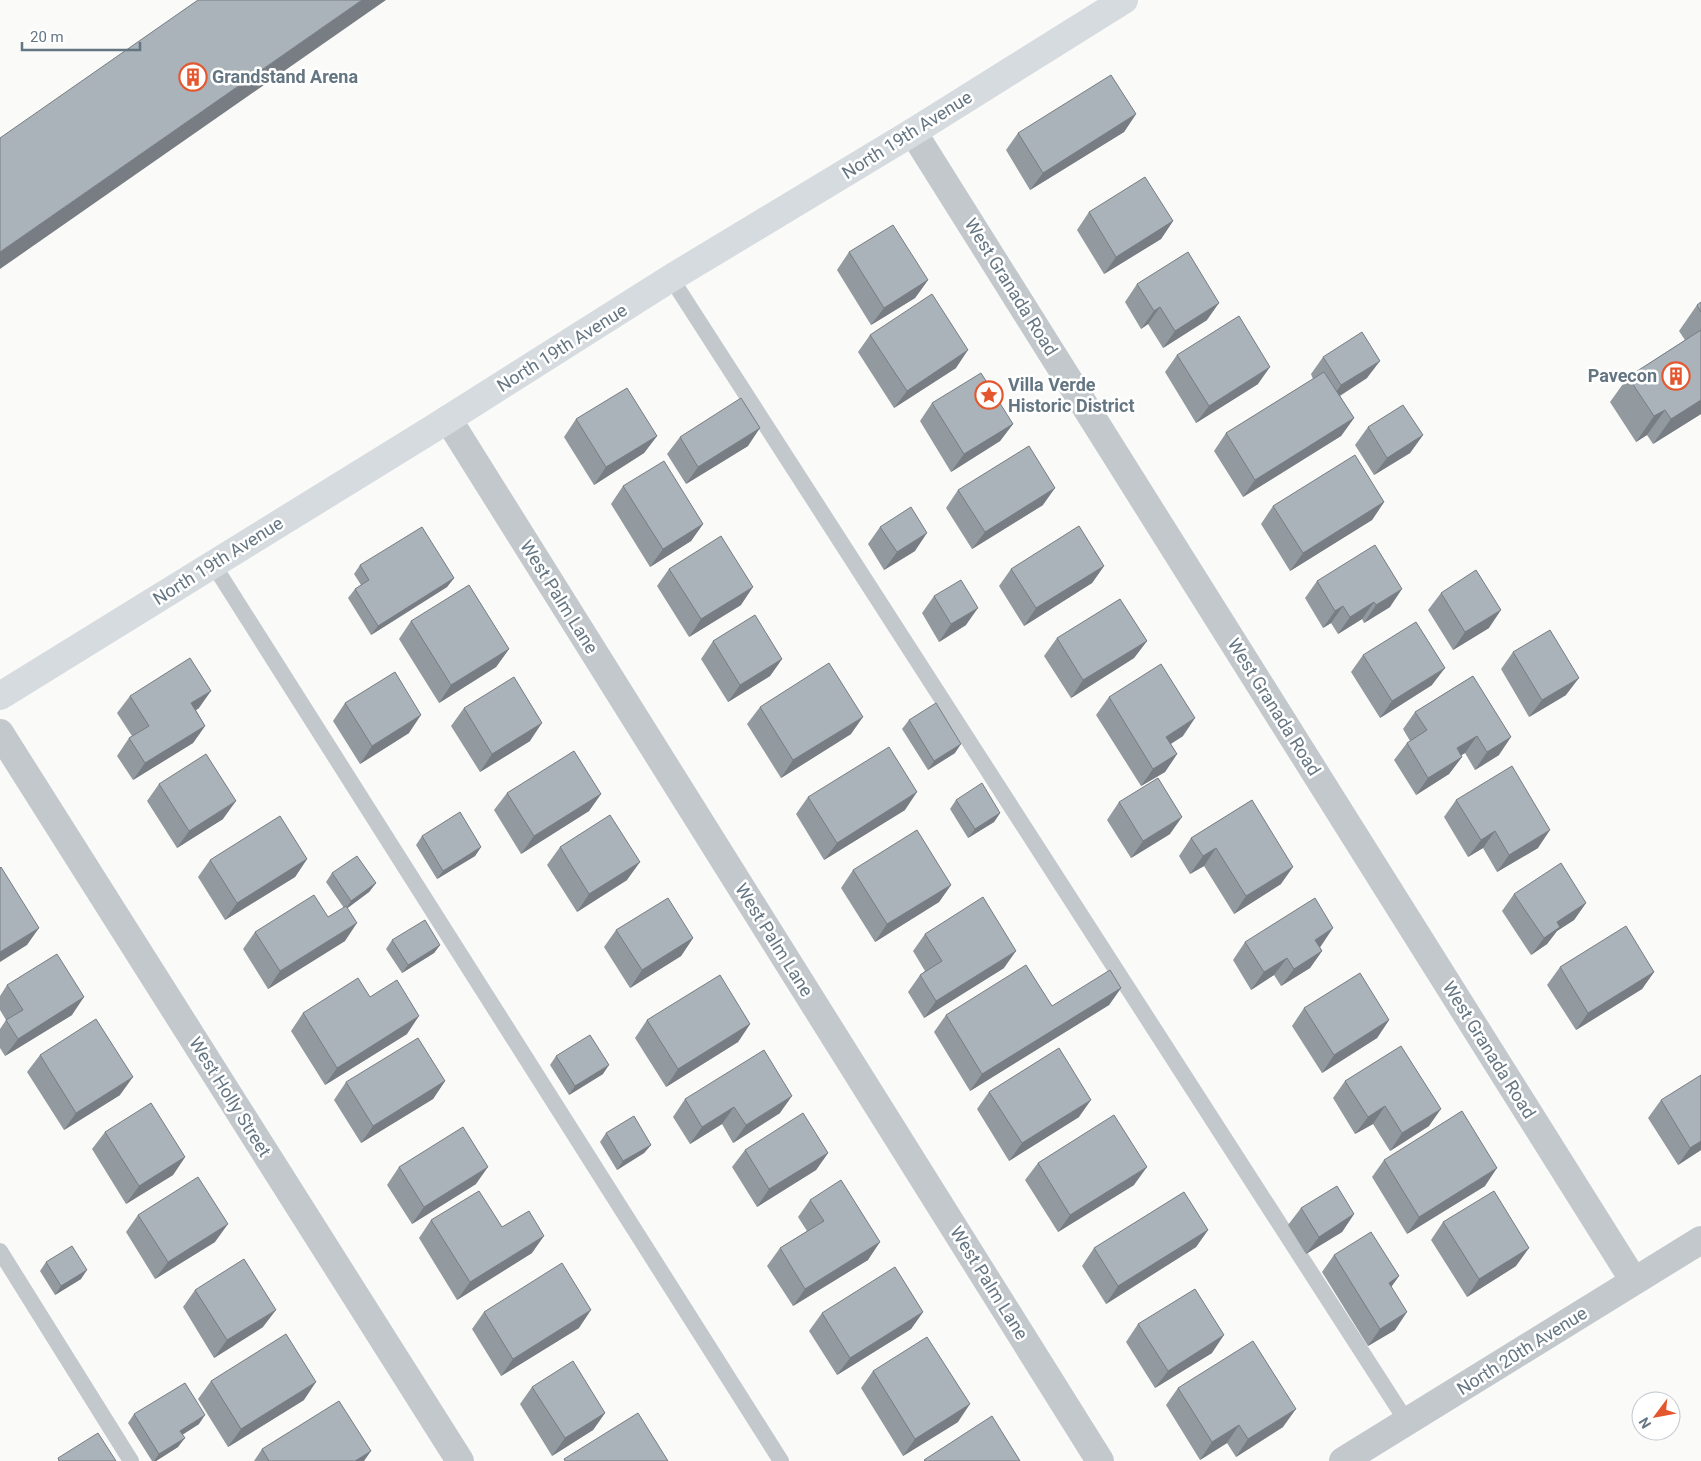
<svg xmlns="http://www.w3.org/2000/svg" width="1701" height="1461" font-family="Roboto,sans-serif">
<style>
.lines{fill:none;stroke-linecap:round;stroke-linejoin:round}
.lane{stroke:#c3c8cc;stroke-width:16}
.street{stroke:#c3c8cc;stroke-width:28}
.primary{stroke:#d6dbdf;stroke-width:28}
.wall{fill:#929a9f}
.shaded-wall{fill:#777d82}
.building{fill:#aab3b9;stroke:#777d82}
.labels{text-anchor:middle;stroke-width:5;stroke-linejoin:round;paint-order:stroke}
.poi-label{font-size:18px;font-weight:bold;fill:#657683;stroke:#fff;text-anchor:start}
.street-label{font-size:18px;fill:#657683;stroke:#fff}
</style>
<rect width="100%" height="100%" fill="#fafaf8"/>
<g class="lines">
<!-- lane -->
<path class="lane" d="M671,278L1407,1422
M213,564L781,1461
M0,1251L131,1461"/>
<!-- street -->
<path class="street" d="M913,132L1634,1281
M448,419L1100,1461
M0,733L460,1461
M1343,1461L1701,1240"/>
<!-- primary -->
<path class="primary" d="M0,696L434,428L671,278L913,132L1124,0"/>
</g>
<!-- wall -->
<path class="wall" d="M1136,114L1124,132L1030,190L1006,150L1018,133Z
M1089,212L1173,221L1161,239L1104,274L1077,230Z
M849,252L928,280L915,298L871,325L837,270Z
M1137,284L1207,320L1163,348L1148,324L1141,329L1125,302Z
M1701,302V414L1653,444L1647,435L1636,442L1610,402L1628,377L1685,340L1679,331L1697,305Z
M870,335L956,368L894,408L858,352Z
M1177,355L1258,384L1196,423L1165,372Z
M1323,357L1367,378L1340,396L1354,418L1341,436L1243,497L1214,451L1226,433L1313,379L1311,374Z
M932,403L1013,424L1000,441L951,472L920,421Z
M576,419L657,436L644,453L594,485L564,437Z
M1368,427L1423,435L1410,453L1374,475L1355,445Z
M680,437L748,446L686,484L667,454Z
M623,486L703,524L691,541L650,567L611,504Z
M958,490L1043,505L972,549L946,508Z
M1384,502L1372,520L1290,571L1261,524L1273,506Z
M880,527L915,551L884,570L868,544Z
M360,565L454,578L447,587L371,635L348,598L355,589L361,585L354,574Z
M1104,566L1092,583L1024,626L999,586L1011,569Z
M669,569L741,605L689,637L657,586Z
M1317,581L1390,607L1364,623L1362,619L1338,634L1331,623L1323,628L1305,598Z
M1441,593L1489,628L1453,650L1428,610Z
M934,596L966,625L939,642L922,613Z
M411,621L509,649L496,667L439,703L399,639Z
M1057,638L1147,641L1134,658L1071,698L1044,656Z
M713,641L782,659L770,676L728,702L701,659Z
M1513,652L1566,695L1529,717L1501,669Z
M1363,655L1432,685L1380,718L1351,672Z
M1473,676L1499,755L1475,770L1465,753L1461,755L1462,757L1449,774L1416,795L1394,760L1407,743L1410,741L1403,729L1415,712Z
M130,696L199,708L196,710L205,726L193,743L133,780L117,756L129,738L132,736L117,713Z
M1109,697L1183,736L1171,744L1177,754L1165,772L1141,786L1096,715Z
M345,703L409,733L360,764L333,721Z
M760,707L851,734L781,778L747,724Z
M464,708L530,741L480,772L451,726Z
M909,720L955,753L928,770L902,729Z
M159,784L223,819L177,848L147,801Z
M507,793L601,794L589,811L521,854L494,810Z
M808,797L905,810L824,860L796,814Z
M956,800L1000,813L994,822L968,838L950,809Z
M1252,800L1281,884L1234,914L1204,866L1190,874L1179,856L1191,838Z
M1456,800L1538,848L1497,872L1483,848L1468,857L1444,817Z
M1119,802L1170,834L1131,858L1107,820Z
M422,836L481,847L475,856L437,879L416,845Z
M560,847L627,880L577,912L547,865Z
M307,859L295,877L225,920L198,877L210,860Z
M853,870L951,885L939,902L875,942L841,888Z
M332,873L376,883L369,892L347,908L345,941L268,989L243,949L255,932L328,917L344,908L326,882Z
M1514,894L1586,903L1574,920L1557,931L1547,944L1531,955L1502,911Z
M616,930L693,938L681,956L630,988L604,947Z
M925,934L1004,968L924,1018L908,992L920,975L925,971L913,951Z
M392,940L440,945L434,953L402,973L386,949Z
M1245,942L1321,946L1320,947L1322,951L1310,968L1281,986L1274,975L1251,990L1233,960Z
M1560,967L1654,972L1642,989L1576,1030L1547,985Z
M7,985L72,1015L5,1056L0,1048V1029L6,1020L0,1010V996Z
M1121,988L1109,1005L970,1091L934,1032L946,1015L1052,1006Z
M370,997L407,1034L325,1085L291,1031L303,1013Z
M1304,1008L1389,1020L1377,1038L1322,1073L1292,1026Z
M647,1020L750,1024L738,1042L666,1087L635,1038Z
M40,1055L120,1095L64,1130L27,1072Z
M556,1056L603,1074L569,1095L550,1065Z
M445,1081L433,1099L361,1143L334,1100L346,1082Z
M1345,1081L1429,1126L1390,1151L1373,1124L1355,1134L1333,1098Z
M989,1092L1079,1117L1009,1161L977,1109Z
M685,1099L780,1113L733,1143L722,1124L690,1144L673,1117Z
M1661,1100L1701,1150L1678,1165L1648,1118Z
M105,1132L185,1157L173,1175L126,1204L92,1149Z
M606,1133L651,1145L644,1153L617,1170L600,1142Z
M745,1150L828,1153L816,1170L757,1207L732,1167Z
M1384,1160L1485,1186L1407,1234L1372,1177Z
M1038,1163L1134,1185L1058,1232L1025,1180Z
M399,1167L476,1184L412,1224L387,1185Z
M810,1200L868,1260L793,1306L767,1266L780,1248L807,1231L798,1217Z
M1301,1208L1354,1214L1342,1232L1306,1254L1288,1225Z
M138,1215L215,1242L155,1279L126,1232Z
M431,1220L502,1227L532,1253L457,1300L419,1238Z
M1443,1222L1516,1266L1467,1297L1431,1240Z
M1208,1230L1196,1247L1106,1304L1082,1266L1094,1248Z
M1334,1255L1399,1276L1391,1287L1395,1330L1368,1346L1322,1272Z
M46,1262L81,1279L55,1295L40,1271Z
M195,1290L263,1327L214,1358L183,1307Z
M484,1312L579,1328L501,1376L472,1329Z
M923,1312L911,1329L837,1375L809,1331L822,1313Z
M1138,1324L1212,1353L1155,1388L1126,1342Z
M873,1371L958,1422L903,1456L861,1388Z
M211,1381L304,1400L228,1447L198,1399Z
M532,1387L605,1413L593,1430L552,1456L520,1404Z
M1178,1388L1283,1427L1236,1457L1227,1443L1200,1460L1166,1405Z
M134,1414L199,1424L182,1435L178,1447L156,1461H152L128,1423Z
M262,1449L364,1461H254Z"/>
<!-- shaded-wall -->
<path class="shaded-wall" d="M362,0H386L0,269V252Z
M1136,114L1124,132L1030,190L1043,173Z
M1173,221L1161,239L1104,274L1116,257Z
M928,280L915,298L871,325L884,308Z
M1219,303L1207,320L1163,348L1175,331Z
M1160,307L1148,324L1141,329L1154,311Z
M968,350L956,368L894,408L907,391Z
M1380,361L1367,378L1328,403L1341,385Z
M1270,367L1258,384L1196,423L1209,406Z
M1701,400V414L1653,444L1671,419Z
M1665,410L1647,435L1636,442L1654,416Z
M1354,418L1341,436L1243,497L1255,480Z
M1013,424L1000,441L951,472L964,454Z
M760,428L748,446L686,484L698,467Z
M1423,435L1410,453L1374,475L1387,458Z
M657,436L644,453L594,485L606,467Z
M1055,488L1043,505L972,549L985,532Z
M1384,502L1372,520L1290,571L1303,553Z
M703,524L691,541L650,567L663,549Z
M927,533L915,551L884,570L897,552Z
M1104,566L1092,583L1024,626L1036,608Z
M454,578L447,587L371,635L378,626Z
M753,587L741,605L689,637L701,619Z
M1402,589L1390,607L1364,623L1376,605Z
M1374,602L1362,619L1338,634L1350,617Z
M1343,606L1331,623L1323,628L1335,611Z
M978,608L966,625L939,642L951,624Z
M1501,610L1489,628L1453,650L1465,632Z
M1147,641L1134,658L1071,698L1083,680Z
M509,649L496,667L439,703L451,685Z
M782,659L770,676L728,702L740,685Z
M1445,668L1432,685L1380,718L1392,701Z
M1579,678L1566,695L1529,717L1542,700Z
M211,691L199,708L179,721L191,703Z
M421,715L409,733L360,764L372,746Z
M863,717L851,734L781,778L793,760Z
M1195,718L1183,736L1154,754L1166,737Z
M542,723L530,741L480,772L492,754Z
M205,726L193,743L133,780L145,763Z
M1477,736L1465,753L1444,766L1457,748Z
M1511,737L1499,755L1475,770L1487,752Z
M961,744L955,753L928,770L934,761Z
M1177,754L1165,772L1141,786L1153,769Z
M1462,757L1449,774L1416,795L1428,778Z
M917,792L905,810L824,860L837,843Z
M601,794L589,811L521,854L534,836Z
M236,801L223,819L177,848L189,831Z
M1000,813L994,822L968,838L975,829Z
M1182,817L1170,834L1131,858L1143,841Z
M1550,830L1538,848L1497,872L1509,855Z
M1495,831L1483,848L1468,857L1481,840Z
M481,847L475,856L437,879L443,871Z
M1216,848L1204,866L1190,874L1203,856Z
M307,859L295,877L225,920L237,903Z
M640,862L627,880L577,912L589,894Z
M1293,867L1281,884L1234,914L1246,896Z
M376,883L369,892L345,910L351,901Z
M951,885L939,902L875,942L887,924Z
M1586,903L1574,920L1557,931L1547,944L1531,955L1544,938L1557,922Z
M357,923L345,941L268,989L280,971Z
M39,928L27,945L0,962V952Z
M1333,928L1321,946L1303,957L1315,940Z
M693,938L681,956L630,988L642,970Z
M440,945L434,953L402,973L408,965Z
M1016,951L1004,968L924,1018L936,1001Z
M1322,951L1310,968L1281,986L1294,969Z
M1287,958L1274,975L1251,990L1264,972Z
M1654,972L1642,989L1576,1030L1588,1013Z
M1121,988L1109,1005L970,1091L982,1074Z
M84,997L72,1015L5,1056L18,1039Z
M419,1016L407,1034L325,1085L337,1068Z
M1389,1020L1377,1038L1322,1073L1334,1055Z
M750,1024L738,1042L666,1087L678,1069Z
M609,1065L603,1074L569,1095L575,1086Z
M133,1077L120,1095L64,1130L76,1113Z
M445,1081L433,1099L361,1143L373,1126Z
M792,1096L780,1113L733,1143L746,1125Z
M1091,1100L1079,1117L1009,1161L1022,1143Z
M1385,1106L1373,1124L1355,1134L1368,1117Z
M734,1107L722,1124L690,1144L702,1127Z
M1441,1109L1429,1126L1390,1151L1402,1133Z
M1701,1141V1150L1678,1165L1690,1148Z
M651,1145L644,1153L617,1170L623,1161Z
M828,1153L816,1170L757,1207L769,1189Z
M185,1157L173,1175L126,1204L139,1186Z
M488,1167L476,1184L412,1224L424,1207Z
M1147,1167L1134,1185L1058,1232L1070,1215Z
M1497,1168L1485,1186L1407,1234L1419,1217Z
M1354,1214L1342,1232L1306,1254L1319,1237Z
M228,1224L215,1242L155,1279L168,1262Z
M1208,1230L1196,1247L1106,1304L1118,1286Z
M544,1236L532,1253L457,1300L470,1282Z
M880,1242L868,1260L793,1306L805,1289Z
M1529,1248L1516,1266L1467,1297L1479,1279Z
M87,1270L81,1279L55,1295L61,1286Z
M1399,1276L1386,1294L1389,1283Z
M276,1310L263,1327L214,1358L227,1340Z
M591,1310L579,1328L501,1376L513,1359Z
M923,1312L911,1329L837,1375L850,1358Z
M1407,1312L1395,1330L1368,1346L1380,1329Z
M1224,1335L1212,1353L1155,1388L1168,1371Z
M316,1382L304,1400L228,1447L241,1429Z
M970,1404L958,1422L903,1456L915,1439Z
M1296,1409L1283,1427L1236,1457L1248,1439Z
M605,1413L593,1430L552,1456L565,1438Z
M205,1415L199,1424L174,1440L180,1431Z
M1239,1425L1227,1443L1200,1460L1212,1442Z
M185,1438L178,1447L156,1461H154L159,1454Z
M371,1451L364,1461H355Z"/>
<!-- building -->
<path class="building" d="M198,0H362L0,252V138Z
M1111,75L1136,114L1043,173L1018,133Z
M1145,177L1173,221L1116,257L1089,212Z
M893,225L928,280L884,308L849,252Z
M1188,252L1219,303L1175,331L1160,307L1154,311L1137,284Z
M932,294L968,350L907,391L870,335Z
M1701,302V312L1697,305Z
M1239,316L1270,367L1209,406L1177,355Z
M1701,330V400L1671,419L1665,410L1654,416L1628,377Z
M1362,332L1380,361L1341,385L1323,357Z
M1324,372L1354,418L1255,480L1226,433Z
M981,373L1013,424L964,454L932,403Z
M627,388L657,436L606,467L576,419Z
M741,398L760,428L698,467L680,437Z
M1403,405L1423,435L1387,458L1368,427Z
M1029,446L1055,488L985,532L958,490Z
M1355,455L1384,502L1303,553L1273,506Z
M664,461L703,524L663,549L623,486Z
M911,507L927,533L897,552L880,527Z
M1079,526L1104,566L1036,608L1011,569Z
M422,527L454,578L378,626L355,589L369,580L360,565Z
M721,536L753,587L701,619L669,569Z
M1375,545L1402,589L1376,605L1374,602L1350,617L1343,606L1335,611L1317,581Z
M1476,570L1501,610L1465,632L1441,593Z
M961,580L978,608L951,624L934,596Z
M469,585L509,649L451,685L411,621Z
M1120,599L1147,641L1083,680L1057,638Z
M755,615L782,659L740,685L713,641Z
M1416,622L1445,668L1392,701L1363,655Z
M1550,630L1579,678L1542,700L1513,652Z
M190,658L211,691L191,703L205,726L145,763L129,738L149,726L130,696Z
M829,663L863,717L793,760L760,707Z
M1161,664L1195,718L1166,737L1177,754L1153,769L1109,697Z
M395,672L421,715L372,746L345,703Z
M1473,676L1511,737L1487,752L1477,736L1457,748L1462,757L1428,778L1407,743L1427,730L1415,712Z
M514,677L542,723L492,754L464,708Z
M936,703L961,744L934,761L909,720Z
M889,747L917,792L837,843L808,797Z
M574,751L601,794L534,836L507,793Z
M206,754L236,801L189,831L159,784Z
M1512,766L1550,830L1509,855L1495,831L1481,840L1456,800Z
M1158,778L1182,817L1143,841L1119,802Z
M982,783L1000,813L975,829L956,800Z
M1252,800L1293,867L1246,896L1216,848L1203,856L1191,838Z
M460,812L481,847L443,871L422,836Z
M610,815L640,862L589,894L560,847Z
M280,816L307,859L237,903L210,860Z
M917,830L951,885L887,924L853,870Z
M357,856L376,883L351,901L332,873Z
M1561,863L1586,903L1557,922L1560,927L1544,938L1514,894Z
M1,867L39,928L0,952V868Z
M314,895L328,917L346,906L357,923L280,971L255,932Z
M983,897L1016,951L936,1001L920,975L942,961L925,934Z
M668,898L693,938L642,970L616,930Z
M1315,898L1333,928L1315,940L1322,951L1294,969L1287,958L1264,972L1245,942Z
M425,920L440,945L408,965L392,940Z
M1626,926L1654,972L1588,1013L1560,967Z
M57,954L84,997L18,1039L6,1020L23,1010L7,985Z
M1026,965L1052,1006L1110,970L1121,988L982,1074L946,1015Z
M1360,973L1389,1020L1334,1055L1304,1008Z
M720,975L750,1024L678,1069L647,1020Z
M358,978L370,997L397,980L419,1016L337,1068L303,1013Z
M96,1019L133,1077L76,1113L40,1055Z
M590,1035L609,1065L575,1086L556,1056Z
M418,1038L445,1081L373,1126L346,1082Z
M1401,1046L1441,1109L1402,1133L1385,1106L1368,1117L1345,1081Z
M1059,1048L1091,1100L1022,1143L989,1092Z
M764,1050L792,1096L746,1125L734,1107L702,1127L685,1099Z
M1701,1075V1141L1690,1148L1661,1100Z
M151,1103L185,1157L139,1186L105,1132Z
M1462,1111L1497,1168L1419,1217L1384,1160Z
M803,1113L828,1153L769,1189L745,1150Z
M1114,1115L1147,1167L1070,1215L1038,1163Z
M634,1116L651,1145L623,1161L606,1133Z
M463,1127L488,1167L424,1207L399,1167Z
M198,1177L228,1224L168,1262L138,1215Z
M841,1180L880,1242L805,1289L780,1248L824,1221L810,1200Z
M1337,1186L1354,1214L1319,1237L1301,1208Z
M479,1191L502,1227L529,1211L544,1236L470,1282L431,1220Z
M1494,1191L1529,1248L1479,1279L1443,1222Z
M1184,1192L1208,1230L1118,1286L1094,1248Z
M1371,1232L1399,1276L1389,1283L1407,1312L1380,1329L1334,1255Z
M72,1246L87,1270L61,1286L46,1262Z
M244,1259L276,1310L227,1340L195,1290Z
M562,1263L591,1310L513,1359L484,1312Z
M895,1267L923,1312L850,1358L822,1313Z
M1195,1289L1224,1335L1168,1371L1138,1324Z
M286,1334L316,1382L241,1429L211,1381Z
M927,1337L970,1404L915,1439L873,1371Z
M1253,1341L1296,1409L1248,1439L1239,1425L1212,1442L1178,1388Z
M573,1361L605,1413L565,1438L532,1387Z
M185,1383L205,1415L180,1431L185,1438L159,1454L134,1414Z
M339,1401L371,1451L355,1461H269L262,1449Z
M638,1413L668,1461H565L564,1459Z
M992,1416L1020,1461H925L924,1460Z
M98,1433L116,1461H59L58,1458Z"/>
<!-- icons -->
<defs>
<g id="building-ring" transform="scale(1.4375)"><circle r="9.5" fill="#fff" stroke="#e4572e" stroke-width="1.5"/><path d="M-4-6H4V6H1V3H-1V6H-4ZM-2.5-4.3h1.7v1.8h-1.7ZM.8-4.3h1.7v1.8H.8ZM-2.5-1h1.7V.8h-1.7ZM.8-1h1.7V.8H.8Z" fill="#e4572e"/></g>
<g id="sight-ring" transform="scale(1.4375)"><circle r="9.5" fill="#fff" stroke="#e4572e" stroke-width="1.5"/><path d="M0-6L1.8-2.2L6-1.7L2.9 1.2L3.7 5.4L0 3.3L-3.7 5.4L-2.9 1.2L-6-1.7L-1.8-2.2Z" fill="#e4572e"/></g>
</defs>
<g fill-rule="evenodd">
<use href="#building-ring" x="193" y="77"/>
<use href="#building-ring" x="1676" y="376"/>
<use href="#sight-ring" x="989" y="395"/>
</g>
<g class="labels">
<!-- poi labels -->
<g class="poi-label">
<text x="212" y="83">Grandstand Arena</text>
<text x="1657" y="382" text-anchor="end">Pavecon</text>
<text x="1008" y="391">Villa Verde<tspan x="1008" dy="21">Historic District</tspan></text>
</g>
<!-- street labels -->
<g class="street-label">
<text transform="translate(907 135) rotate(-32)" y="6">North 19th Avenue</text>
<text transform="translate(1011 287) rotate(58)" y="6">West Granada Road</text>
<text transform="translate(562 348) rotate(-32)" y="6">North 19th Avenue</text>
<text transform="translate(218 561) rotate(-32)" y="6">North 19th Avenue</text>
<text transform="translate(559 597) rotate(58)" y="6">West Palm Lane</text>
<text transform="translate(1274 707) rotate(58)" y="6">West Granada Road</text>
<text transform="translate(774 940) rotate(58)" y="6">West Palm Lane</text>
<text transform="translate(1489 1050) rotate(58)" y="6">West Granada Road</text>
<text transform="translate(230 1097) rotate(58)" y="6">West Holly Street</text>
<text transform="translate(989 1283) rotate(58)" y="6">West Palm Lane</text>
<text transform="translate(1522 1351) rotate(-32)" y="6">North 20th Avenue</text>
</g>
</g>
<!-- north arrow -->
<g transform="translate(1656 1416) rotate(238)"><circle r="24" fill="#ffffff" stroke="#c1c8cd"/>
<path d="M0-4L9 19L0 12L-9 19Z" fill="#e4572e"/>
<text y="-8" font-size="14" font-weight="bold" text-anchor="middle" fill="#657683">N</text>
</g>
<!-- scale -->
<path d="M22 42v8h118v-8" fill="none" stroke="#657683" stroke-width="2.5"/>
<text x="30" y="42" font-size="15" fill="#657683" stroke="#ffffff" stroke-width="4" paint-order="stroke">20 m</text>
</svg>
